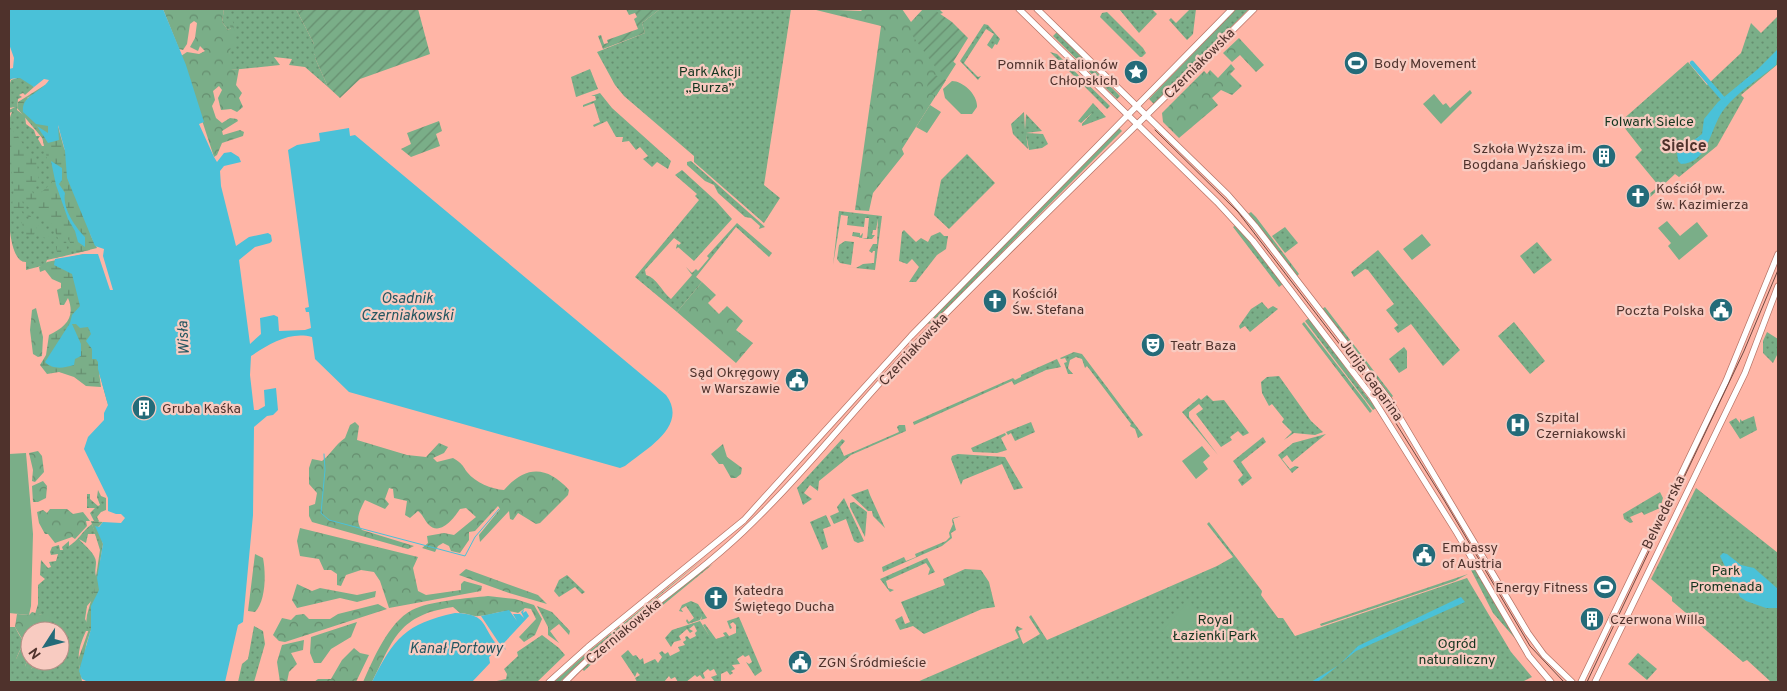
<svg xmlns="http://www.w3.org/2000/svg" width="1787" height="691" font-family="Overpass,sans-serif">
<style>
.grass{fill:url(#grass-dots)}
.forest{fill:url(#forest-crowns)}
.wetland{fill:url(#wetland-marsh)}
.garden{fill:url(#garden-furrows)}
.pitch{fill:#7aae88}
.water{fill:#4ac1d8}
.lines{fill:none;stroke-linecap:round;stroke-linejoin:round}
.stream{stroke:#4ac1d8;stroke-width:1}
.canal{stroke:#4ac1d8;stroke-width:4.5}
.major-casing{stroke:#b97567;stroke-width:7}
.major{stroke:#fff;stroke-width:5.5}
.tram{stroke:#6f4a42;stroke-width:1}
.labels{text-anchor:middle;stroke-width:4.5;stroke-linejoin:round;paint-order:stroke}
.street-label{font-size:14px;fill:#4f322c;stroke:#f8cbc1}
.poi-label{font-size:14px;fill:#4f322c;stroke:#f8cbc1;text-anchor:start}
.park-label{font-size:14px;fill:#14351f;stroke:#f8cbc1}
.water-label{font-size:15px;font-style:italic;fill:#245660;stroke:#f8cbc1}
.quarter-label{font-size:16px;font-weight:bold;fill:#4f322c;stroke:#f8cbc1}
</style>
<defs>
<pattern id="grass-dots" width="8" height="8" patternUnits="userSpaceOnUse" patternTransform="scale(1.25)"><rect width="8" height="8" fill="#7aae88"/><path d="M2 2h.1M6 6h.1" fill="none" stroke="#668e6f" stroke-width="1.8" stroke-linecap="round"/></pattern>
<pattern id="forest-crowns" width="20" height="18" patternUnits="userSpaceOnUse" patternTransform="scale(1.25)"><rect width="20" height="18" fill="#7aae88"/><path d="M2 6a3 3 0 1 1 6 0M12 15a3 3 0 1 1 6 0" fill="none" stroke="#668e6f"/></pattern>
<pattern id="wetland-marsh" width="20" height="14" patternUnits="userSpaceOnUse" patternTransform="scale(1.25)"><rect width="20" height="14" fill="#7aae88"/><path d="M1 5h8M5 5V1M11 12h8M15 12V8" fill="none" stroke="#668e6f"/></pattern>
<pattern id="garden-furrows" width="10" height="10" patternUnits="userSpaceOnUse" patternTransform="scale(1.25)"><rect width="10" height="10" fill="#7aae88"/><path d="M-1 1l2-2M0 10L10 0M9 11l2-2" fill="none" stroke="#668e6f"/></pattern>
</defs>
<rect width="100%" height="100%" fill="#ffb5a6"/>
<!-- grass -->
<path class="grass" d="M224,9H296L314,44V54L317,56L315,58L328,87L305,67L289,65L292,59L274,57L280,65L231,70L229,54L231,28L228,30L222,22Z
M660,9H791L764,185L780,198L764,223L694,162V156L624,96L615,85L597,52L645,33L642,23Z
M1119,9H1152L1157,14L1139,33Z
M1190,9H1196L1193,34L1187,40L1169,20L1171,18L1176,23Z
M1236,9H1249L1154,104L1149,99Z
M1107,12L1143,48L1146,53L1142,57H1140L1100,17L1102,13Z
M1778,16V64L1741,95L1744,98L1717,146L1679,177L1675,174L1645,202L1643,199L1659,186L1635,157L1642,150L1620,122L1688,62L1707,85L1741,53L1751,23L1761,33Z
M984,24L988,25L1000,39L997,45L995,44L992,49L987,45L994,34L986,29L964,63L978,77L981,76L978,80L960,61Z
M1057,32L1120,96L1117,99L1053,36Z
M1050,52L1057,54L1110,106L1107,109Z
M590,69L598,89L576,97L571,77Z
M11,73L25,77L34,87L25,95L23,93L19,95L22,97L18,99L17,110L25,116L26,124L34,130L36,136H40L38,139L42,146H44L40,127H46L50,132V139L55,140L51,143L46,142L50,165L53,168C56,185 71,241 85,247L86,239L90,250L47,260L45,265L26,270V262C2,263 9,168 9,149L12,154L18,157L23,155C12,144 4,129 12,112L9,113V110L15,107L9,108V82L10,83L11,80L17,78L15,76L9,81Z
M600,93L612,108L671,161L668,169L657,162L652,167L643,159L648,156L640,147L636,150L629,141L622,142L623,137H616L607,121L594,127L593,125L600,122L594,103L583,107V105L596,100L595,96H591Z
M1093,103L1106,117L1082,126V124L1092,113L1081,123L1078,121Z
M1024,112L1025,130L1026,114L1042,131L1026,133L1043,134L1048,144L1042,148L1029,150L1026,134L1028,149L1013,134L1011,124Z
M1119,128L1122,131L932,323L927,324Z
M967,154L995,183L949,229L934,215L941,180Z
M691,161L765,227L759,229L760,226L751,218L745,217L718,193L714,185L705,181L687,165V162Z
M682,170L716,201L732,219L694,261L678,247L676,249L677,244L679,245L681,243L674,238L645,270L646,275C657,278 662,292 671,299L692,275L686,267L692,273L696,269L698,271L709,258L707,256L737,223L772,253L769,257L736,227L696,277L702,282L677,312L635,277L699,200L695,196L697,194L675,175Z
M839,211L882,216L875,270L836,266L856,268L863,264L874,263L875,251H873L872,253L869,251L873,244H877L878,219L876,230H873L872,235H875L872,239L852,236L853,232L860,233V236L863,233L862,238L867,239L869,218H865L864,227L847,225L848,216L841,215L833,265Z
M1236,225L1283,284L1279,287L1233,227Z
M1285,227L1298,243L1285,253L1272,236Z
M904,230L916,242L921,238L928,242L931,236L940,232L944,236H948L946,249L937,255L916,282H909L919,267L912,259L907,264L899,261L902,232Z
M845,241L854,242L851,265L840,263L837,259L839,245Z
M1537,242L1552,260L1534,274L1520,256Z
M1378,250L1460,350L1443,366L1411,324L1398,333L1394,328L1398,325L1386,310L1394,304L1368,270L1365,269L1354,277L1351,272Z
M1262,302L1268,309L1273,306L1278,309L1250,332L1245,326L1240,329L1239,326L1251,309Z
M1325,307L1393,396L1391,398L1322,309Z
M1309,318L1368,398L1376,408L1373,410L1305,321Z
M1514,322L1545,361L1530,374L1498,336Z
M1767,332L1778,339V353L1773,363L1763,353V341Z
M1404,347L1407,351V368L1399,373L1389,359Z
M1074,352L1082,354L1143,435L1138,438L1135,429L1130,426L1131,424L1087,366L1085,368L1082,359L1076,357L1070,360L1068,368L1073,374H1068L1064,363L1067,362L1065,358L1061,359L1060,358Z
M1057,359L1061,367L1046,370L1014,385L1012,381L914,425L913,422L1013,378L1015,380L1021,377V375Z
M1279,376L1311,421L1323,432L1315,435L1294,433L1284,440L1292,432L1282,422L1284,419L1272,404L1269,406L1262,393L1261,382L1267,377Z
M1207,395L1213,401L1224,400L1249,433L1243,436L1238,431L1230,437L1232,440L1221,447L1196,414L1203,409L1199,404L1189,412V417L1218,455L1182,412L1199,398L1201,400Z
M1754,416L1757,430L1740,439L1729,422L1736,418L1740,423V419L1742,421Z
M1031,422L1035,432L1015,441L1011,433L1008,435L1006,432Z
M899,425H905L906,431L851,455L819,481L818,491L810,485L804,493L812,499L803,505L797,488L842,439L845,441L840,447L844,456L899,432L897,427Z
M1005,433L1006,435L1001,438L1007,450L997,453L973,452L971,448Z
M1326,434L1292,462L1287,455L1282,459L1290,469L1295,466L1299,467L1292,473L1278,455L1293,443Z
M1263,437L1266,442L1241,462L1252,478L1242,486L1238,480L1243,475L1233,461Z
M958,454L1005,457L1023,488L1014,490L1002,464L963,480L961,485L951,459L952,456Z
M1696,488L1778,553V682H1771L1747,660L1743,662L1672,601V597L1651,579Z
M868,489L870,495L885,528L873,516L872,511H868L851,495Z
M98,490L101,496L106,498V510L101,512L97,517L99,521L97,523L94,521L90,513L95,508H87V494H90V499L98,506L100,505L97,497Z
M1660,492L1663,498L1660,508L1644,515L1642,512L1630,517L1633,522L1630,523L1624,519L1623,514Z
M844,498L864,541L858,543L854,541L846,519L834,524L830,516L839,512L837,507Z
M854,502L867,512L865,537L850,507V503Z
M826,515L831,526L823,529L828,547L822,550L810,522Z
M961,516L953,519L956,530L951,533L952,538L942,546L883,572L882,567L904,557L906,561L916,557L915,554L946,541L950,537L949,533L953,524L952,520L953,518Z
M1209,522L1262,591L1261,595L1278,618H1283L1295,636L1467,578L1511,652L1532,677L1522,682H917L1019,638L1015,630L1017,626L1023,629L1018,631L1023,644L1040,634L1029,617L1031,615L1047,640L1217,566L1233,557L1207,524Z
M92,524L97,538L95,534H88L86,543L79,539C84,545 96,554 96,562C96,568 94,573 97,578L92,600L87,606L85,619L91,631H86C76,653 78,659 82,681L9,682V627H15C25,647 26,636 16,659L26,655L29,657L25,666L31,669L38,661H60V631H38L42,626V615L35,614L38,604V585L45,579L40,575L41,560L48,568L51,567L49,562L56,561L58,554L51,555L50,552L52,547L59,545L60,550H63L62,547L69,541V546C78,541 83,530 92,524Z
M712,552L591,652L560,682H554L588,652Z
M927,558L935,572L928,575L930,569L926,563L886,581L888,588L894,590L890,592L880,579Z
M713,564L597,659L584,671L582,669L595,658L700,572Z
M965,569L981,570L989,582L995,607L982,609L924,634L913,626L900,630L895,620L902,616L905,624L910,622L901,602L945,585L943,579Z
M1471,570H1476L1519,643L1493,613Z
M1468,574L1455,581L1321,626L1320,624Z
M567,575L585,592L582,594L575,587L559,597L554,591L559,580Z
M691,601L698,604L707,618L701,620L702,616L700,620L688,624L686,621L687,619L689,622L694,618L686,606L681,609L683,612L679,611L682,605Z
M537,606L552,612L570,631L569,635L559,624L550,631L559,643L548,635V627Z
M739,617L762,671L755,676L746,662L749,664L752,662L749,655L745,657L743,655L737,659L740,664L732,665L735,669L731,671L733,673L730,675L727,671L721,674V682H715L711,677L717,675L714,669L710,671L708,669L703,673L705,678L703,679L700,675L697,677L695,675L686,682H678L675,677L671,679L669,676L664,682H637L635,678L640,675L637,672L635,677L621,656L628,650L633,656L636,655L640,660L643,658L644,664L655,659L658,663L662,657L659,653L662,651L665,654L668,652L670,656L680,651L678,647L685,645L683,642L686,640L685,637L687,636L690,639L696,636L695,633L697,631L694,625L689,629L693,631L690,633L687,629L679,636L681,640L674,642L671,647L665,638L672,630L700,621L710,637L703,625L705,624L716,639L725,636L723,633L726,632L729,636L736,633V625L733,622L730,624L732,628L730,629L727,621Z
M254,626L263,631L265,644L254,682H238L242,664L248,659Z
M542,635L559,648L565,655L537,682H492L506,679L507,674L504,669L518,656L517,652Z
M1638,653L1657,669L1647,680L1628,664Z"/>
<!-- forest -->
<path class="forest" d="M163,9H224L222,22L228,30L231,28L228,21L232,16L236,42L231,47L229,54L232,55L231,70L239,69L236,85L242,93L239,98L243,107L237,112L231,109L221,110L218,98L222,90L219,86L213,91L215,100L212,106L216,118L222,123L230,118L237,119L238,121L222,131L223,135L240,130L244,132L243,136L222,143L217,155L214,157L181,56L187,52L199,54L205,51L200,46L198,51L190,47L195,38L197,23L194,21L190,24L187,44L183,50L179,49Z
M812,9L861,11L863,9H902L911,22L923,9H939L943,13L933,16L949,58L956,64L902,149L904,154L873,193L869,211L855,210L881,26Z
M1239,38L1264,65L1256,72L1240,55L1232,62L1223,53Z
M1231,64L1235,69L1230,74L1242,86L1232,95L1221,90L1212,98L1218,105L1179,138L1163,122L1162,113L1204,71L1207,74L1210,70L1218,78Z
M1251,212L1256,217L1299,274L1297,276L1248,214Z
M702,282L716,295L708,303L719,314L727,306L743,321L736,330L753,343L736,363L677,312Z
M36,308L43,337L42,356L38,357L33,354L30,330L32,310Z
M1304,322L1365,401L1372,411L1370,413L1302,324Z
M355,422L359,426L357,440L407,455L426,457L439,443L448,447L444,453L433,458L437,462L453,458C463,464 462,465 467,472C476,483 491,489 504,490C526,465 547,466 569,490L568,495L540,523L536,524L518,513L513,520L510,519L509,511L480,542L479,535L500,509L498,506L475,531L469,532V540L460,553L451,551L449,546L443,543L438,546L435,552L422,548L428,543L427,536L444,533L454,535L476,517L466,508L460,509C454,518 440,537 428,524C424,519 423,515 418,511L410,518L405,515L407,501L394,498L393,489L389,488L385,499L389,504L385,509L365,500C360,510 354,520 362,530L414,546L408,549L312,522L309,516V506L315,504L317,493L309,484V468L312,459L322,461C331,454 335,445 345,438L350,425Z
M723,444L727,457L742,468L741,474L736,478H731L723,464H719L711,454Z
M38,451L42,456L44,472L35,482L32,481L33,470L29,453Z
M43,481L47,486L46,498L38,502H33L32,486Z
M50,509H67L73,514L83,512L90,521H86L87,526L75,539L72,537L55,543L48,534H45L39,523L37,512L43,510L47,513Z
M300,528L418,557L413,568L418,591L426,595L461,590V584L464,581L482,586L481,591L389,608L380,581L374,572L361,570L346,575L341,586L337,585V574L331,570H324L319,559L300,556L297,541Z
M255,554L263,558C266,573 266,601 255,612L248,611Z
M466,569L538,595L547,604L509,593L459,575Z
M297,584L312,591L320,588L357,595L376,591L375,597L357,602L340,598L297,608L292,600Z
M488,596L515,599L534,605L542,619L535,635L524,642L519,637L536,619L531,609L525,608L518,613C501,608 496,615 479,616C474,617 467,613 460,613L453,607C399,615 394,638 372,682H363C374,658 388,623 412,610C429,601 469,598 488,596Z
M378,604L387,609L285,642L279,641L273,635L282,618L291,620L296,615L304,614L309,619H330L338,614Z
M32,612L42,615L47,613L52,616L48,626H42L38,631H30V661H38L31,669L27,670L25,666L29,657L26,656L21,662L16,659L24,642L15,627L17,614L29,615Z
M357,622L351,637L331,649L321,663H314L310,653L311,637Z
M304,640L303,650L291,653L297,664L289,672L287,682H280L277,662L282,645Z
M354,648L360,653L369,655L356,682H314L318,679H331L342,660Z"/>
<!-- wetland -->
<path class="wetland" d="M45,85L41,91L27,98L55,116L64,148L71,162L91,236L97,248L76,253L68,239L66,240L67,249L65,256L50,258L49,257L57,252L55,242L58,244L59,241L52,224L35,213L34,208L28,207L22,195C19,209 44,230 52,240L48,241L38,233L36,227L34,235H26L21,221L23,219V221L28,222L29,218L25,211L21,210L24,216L17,213L12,206L14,187L9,157V126L37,162L39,183L34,184L32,191L34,195H38L52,183L43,139L17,108L18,102Z
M84,254L70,268L91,304L92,342L106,384L108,405L99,372L101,387L86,386L74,377L59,372L47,374L40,365L46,355L49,335C65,327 76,318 68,298L64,305H60L57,290L61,288V283L52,279L45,270L40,272L39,267L47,262Z
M91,521L103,522L98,527L103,544L100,562L107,580L86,645L82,679L78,660L89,629L86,624L87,615L94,590L100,550Z"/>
<!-- garden -->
<path class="garden" d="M296,9H418L430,54L360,79L340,98L328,87L315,58L316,56L314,54V44Z
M626,9H660L642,23L645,33L603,49L598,36L601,35L604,44L608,43L607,40L638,29L634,19L637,17L635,13L629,15Z
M933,9L952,22L968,38L945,75L936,68L912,35Z
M933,74L946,80L936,96L926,91L928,82Z
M439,121L442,131L436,134L440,146L411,157L401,149L411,144L407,133Z"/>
<!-- pitch -->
<path class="pitch" d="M952,81C963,81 978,95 977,107L972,114H961L945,98L943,89Z
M1470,90L1472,93L1441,124L1423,104L1434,94L1443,105L1446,103L1450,108Z
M930,105L941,112L927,133L916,127Z
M1667,221L1680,236L1697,222L1708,236L1679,260L1668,246L1671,243L1658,228Z
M1422,234L1431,245L1412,260L1403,249Z
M1202,446L1210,456L1203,462L1208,469L1196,479L1182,461Z
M26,453L33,534L31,606L29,615L9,613V454Z
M1189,601L1202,614L1176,643L1162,631Z"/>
<!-- water -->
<path class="water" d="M9,9H163L186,65L204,122L199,124L214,157L217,162L224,153L231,152L239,157L241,162L224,166L220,171L221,186L236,246L249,237L268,233L271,235L272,241L270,243L255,247L239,260L250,344L261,334L260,318L274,315L278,317L279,331L305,330L311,328L309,312H306L305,308L309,307L288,150L297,145L320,141L319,133L349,128L350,136L355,135L666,395C689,426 646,449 625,466L620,468L349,392L315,359L312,337C290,331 269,344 251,356L250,375L254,410H258L265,406L264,390L276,388L278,410L273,415L267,416L254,427L253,515L244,611L243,622L238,625L225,682H88L82,679L79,671L91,629V606L99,590L97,578L103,544L95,526L99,527L103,522L121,523L125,518L121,514H116L108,511V498L84,449L88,437L104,420V413L108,405L98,369V362L96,359H92V349L86,341L91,334L88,327L80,328L76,324H72L81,344V356L75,359L74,365C64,368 53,370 45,362L70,323L72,315L80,306L72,274L54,265L55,259L84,254H98L110,290H113L103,256L104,249L95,246L67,178L65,151L58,125L59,140L48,143L37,126L48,133V126L36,124L23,112C21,95 41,93 49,80L44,79L34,87L20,78L9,79V69L13,68L14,58L9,44Z
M1778,49L1776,65C1759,79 1739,91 1725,108C1710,125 1710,163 1681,164L1678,161L1677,153L1702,134L1704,119L1718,102L1758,69Z
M51,161L62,168V180L59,184L65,193C62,208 75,227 85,237V247L78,242L75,231L68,219L56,185Z
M1723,553L1727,554L1741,565L1754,568L1778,589V608H1766L1746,601L1740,597L1720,556Z
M1461,597L1465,602L1356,651L1319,681L1311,682L1339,665L1358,646Z
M524,609L523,613L526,611L529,616L503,644L506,650L499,643L481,616L509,610L517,621L513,614H520L524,618L521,612Z
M455,613C490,614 480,627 500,648L489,657L490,663L472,682H372C394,638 405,624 455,613Z"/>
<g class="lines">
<!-- stream -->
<path class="stream" d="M324,454L325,470L321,513L329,520L465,556L475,537L499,509"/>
<!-- canal -->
<path class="canal" d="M1692,63L1725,101"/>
<!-- major casing -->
<g class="major-casing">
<path id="major" d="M1019,9L1217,202L1253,241L1372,397L1457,533L1529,656L1551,682
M1037,9L1228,195L1255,226L1390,401L1528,633L1544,655L1572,682
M549,682L588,647L744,520L911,336L1232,9
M565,682C622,623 695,580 753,522C811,466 860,401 917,343C1027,230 1142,121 1254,9
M1581,682L1726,381L1778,254
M1595,682L1745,373L1778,286"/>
</g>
<!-- major -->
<use href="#major" class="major"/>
<!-- tram -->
<path class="tram" d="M1155,130L1238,212L1377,393L1444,500L1530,646L1564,682
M1587,682L1744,351L1778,270"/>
</g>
<!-- icons -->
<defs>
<g id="stadium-disc" transform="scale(1.25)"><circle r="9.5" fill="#246b79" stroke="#f8cbc1"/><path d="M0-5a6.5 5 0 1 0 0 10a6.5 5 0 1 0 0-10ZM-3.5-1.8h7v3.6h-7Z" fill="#fff"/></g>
<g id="sight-disc" transform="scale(1.25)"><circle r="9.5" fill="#246b79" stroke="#f8cbc1"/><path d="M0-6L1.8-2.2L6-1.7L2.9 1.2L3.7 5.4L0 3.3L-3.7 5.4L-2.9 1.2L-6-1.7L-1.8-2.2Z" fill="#fff"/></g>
<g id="building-disc" transform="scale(1.25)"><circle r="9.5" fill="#246b79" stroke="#f8cbc1"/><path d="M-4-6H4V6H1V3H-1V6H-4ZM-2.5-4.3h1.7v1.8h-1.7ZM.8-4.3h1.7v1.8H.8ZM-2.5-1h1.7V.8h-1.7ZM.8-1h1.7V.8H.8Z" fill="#fff"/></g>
<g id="church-disc" transform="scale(1.25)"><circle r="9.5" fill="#246b79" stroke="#f8cbc1"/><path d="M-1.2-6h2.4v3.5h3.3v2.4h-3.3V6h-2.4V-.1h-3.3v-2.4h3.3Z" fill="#fff"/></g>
<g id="civic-disc" transform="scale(1.25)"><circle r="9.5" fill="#246b79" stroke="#f8cbc1"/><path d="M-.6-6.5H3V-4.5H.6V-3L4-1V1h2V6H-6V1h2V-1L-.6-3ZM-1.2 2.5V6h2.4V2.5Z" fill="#fff"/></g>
<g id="theatre-disc" transform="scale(1.25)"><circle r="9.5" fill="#246b79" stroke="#f8cbc1"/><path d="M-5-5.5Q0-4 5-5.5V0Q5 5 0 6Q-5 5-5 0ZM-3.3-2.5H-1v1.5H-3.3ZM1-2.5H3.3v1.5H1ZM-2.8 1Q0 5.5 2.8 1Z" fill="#fff"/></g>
<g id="hospital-disc" transform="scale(1.25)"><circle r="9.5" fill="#246b79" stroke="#f8cbc1"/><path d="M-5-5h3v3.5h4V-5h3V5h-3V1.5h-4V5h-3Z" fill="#fff"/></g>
</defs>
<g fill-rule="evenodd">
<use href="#stadium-disc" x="1356" y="63"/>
<use href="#sight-disc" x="1136" y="72"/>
<use href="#building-disc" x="1604" y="156"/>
<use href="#church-disc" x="1638" y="196"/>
<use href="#church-disc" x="995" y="301"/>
<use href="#civic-disc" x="1721" y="310"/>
<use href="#theatre-disc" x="1153" y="345"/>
<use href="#civic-disc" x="797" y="380"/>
<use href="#building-disc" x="144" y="408"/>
<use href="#hospital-disc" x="1518" y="425"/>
<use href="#civic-disc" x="1424" y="555"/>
<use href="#stadium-disc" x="1605" y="587"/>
<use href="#church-disc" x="716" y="598"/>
<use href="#building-disc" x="1592" y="619"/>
<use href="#civic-disc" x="800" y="662"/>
</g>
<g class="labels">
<!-- street labels -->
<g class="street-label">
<text transform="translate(1199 63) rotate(-45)" y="5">Czerniakowska</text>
<text transform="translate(913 349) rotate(-47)" y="5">Czerniakowska</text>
<text transform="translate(1372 380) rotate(54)" y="5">Jurija Gagarina</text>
<text transform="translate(1663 512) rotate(-64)" y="5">Belwederska</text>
<text transform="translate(623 631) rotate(-40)" y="5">Czerniakowska</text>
</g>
<!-- poi labels -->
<g class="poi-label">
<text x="1374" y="68">Body Movement</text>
<text x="1118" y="69" text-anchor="end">Pomnik Batalionów<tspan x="1118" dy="16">Chłopskich</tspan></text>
<text x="1586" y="153" text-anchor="end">Szkoła Wyższa im.<tspan x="1586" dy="16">Bogdana Jańskiego</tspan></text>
<text x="1656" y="193">Kościół pw.<tspan x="1656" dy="16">św. Kazimierza</tspan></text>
<text x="1012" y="298">Kościół<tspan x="1012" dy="16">Św. Stefana</tspan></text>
<text x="1704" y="315" text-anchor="end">Poczta Polska</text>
<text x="1170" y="350">Teatr Baza</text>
<text x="780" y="377" text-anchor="end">Sąd Okręgowy<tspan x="780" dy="16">w Warszawie</tspan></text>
<text x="162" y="413">Gruba Kaśka</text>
<text x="1536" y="422">Szpital<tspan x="1536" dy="16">Czerniakowski</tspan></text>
<text x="1442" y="552">Embassy<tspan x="1442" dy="16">of Austria</tspan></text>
<text x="1588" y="592" text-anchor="end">Energy Fitness</text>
<text x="734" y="595">Katedra<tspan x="734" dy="16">Świętego Ducha</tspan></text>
<text x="1610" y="624">Czerwona Willa</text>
<text x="818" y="667">ZGN Śródmieście</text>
</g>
<!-- park labels -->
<g class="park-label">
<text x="710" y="76">Park Akcji<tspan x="710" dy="16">„Burza”</tspan></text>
<text x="1649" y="126">Folwark Sielce</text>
<text x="1726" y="575">Park<tspan x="1726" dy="16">Promenada</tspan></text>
<text x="1215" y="624">Royal<tspan x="1215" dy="16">Łazienki Park</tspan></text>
<text x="1457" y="648">Ogród<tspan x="1457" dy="16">naturaliczny</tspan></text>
</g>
<!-- water labels -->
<g class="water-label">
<text x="407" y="303">Osadnik<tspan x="407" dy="17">Czerniakowski</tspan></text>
<text transform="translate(183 338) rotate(-93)" y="5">Wisła</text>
<text x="456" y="653">Kanał Portowy</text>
</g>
<!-- quarter labels -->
<g class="quarter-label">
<text x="1684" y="151">Sielce</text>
</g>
</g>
<!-- border -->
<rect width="1787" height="691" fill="none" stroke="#4f322c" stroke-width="20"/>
<!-- north arrow -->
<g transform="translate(45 646) rotate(234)"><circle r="24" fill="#f8cbc1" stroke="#b48e85"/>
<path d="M0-4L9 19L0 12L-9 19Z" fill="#246b79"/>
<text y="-8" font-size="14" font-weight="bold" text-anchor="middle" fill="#4f322c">N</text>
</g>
</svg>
